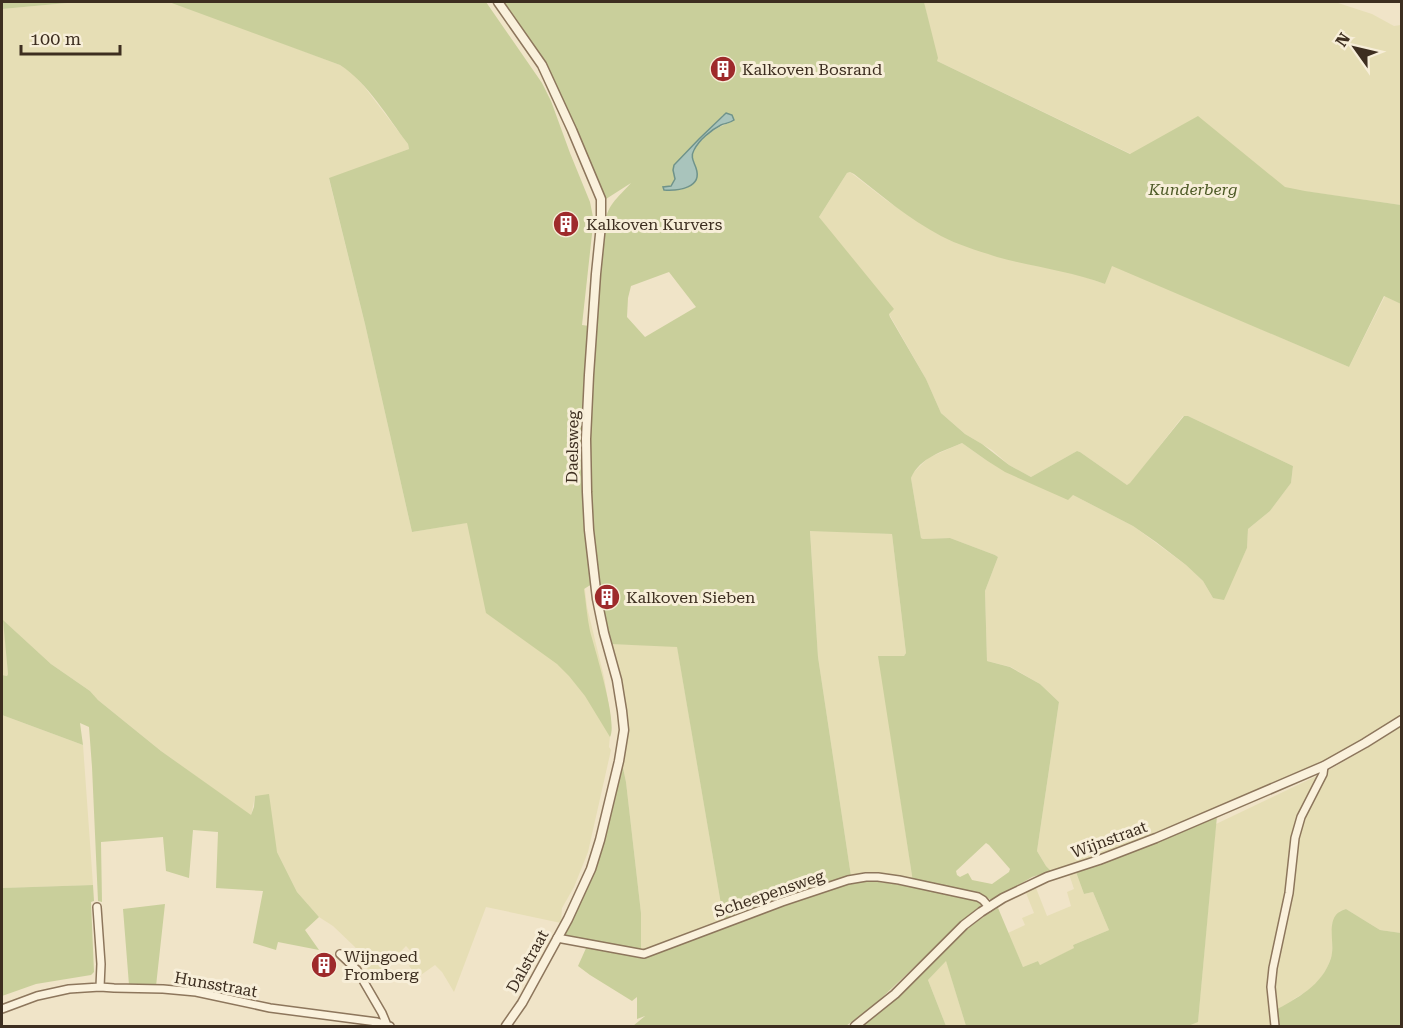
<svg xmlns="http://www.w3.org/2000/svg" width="1403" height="1028" font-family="'Roboto Serif',serif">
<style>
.farmland{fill:#e6deb5}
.green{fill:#c9cf9b;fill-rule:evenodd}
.water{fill:#a9c4bc;stroke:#6f938a;stroke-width:1.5}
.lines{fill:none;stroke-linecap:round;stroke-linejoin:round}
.minor-casing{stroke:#8d765c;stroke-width:10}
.tertiary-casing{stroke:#8d765c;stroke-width:11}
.minor{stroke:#faf1dc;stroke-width:7}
.tertiary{stroke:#faf1dc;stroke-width:8}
.labels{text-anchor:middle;stroke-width:6;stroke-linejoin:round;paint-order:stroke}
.poi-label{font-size:16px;fill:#3d2e20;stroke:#f7eed8;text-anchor:start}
.park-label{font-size:16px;font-style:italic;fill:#4d5a26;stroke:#f7eed8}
.street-label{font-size:16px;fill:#3d2e20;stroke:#f7eed8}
</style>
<rect width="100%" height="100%" fill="#f0e4c8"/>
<!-- farmland -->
<path class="farmland" d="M78,2H173L340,65L351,72L363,85L408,144L409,149L329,179L365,324L412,532L489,519L581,555L587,607L604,677L610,712L611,725L609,747L611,750L588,852L574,887L562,908L561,923L486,907L454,992L442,972L435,965L418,977L409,966L417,958L406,946L374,980L355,947L333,926L319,917L297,892L277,852L255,796L251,816L161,751L98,700L90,691L51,664L4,621L8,674L7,676L2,675V9Z
M924,2H1335L1372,14L1394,26L1401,25V205L1296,190L1131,154L937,61Z
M850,172L886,200L920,223L942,236L999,257L1073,273L1105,284L1112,265L1349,367L1385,296L1401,304L1402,714L1399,718L1382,729L1334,756L1158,833L1097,856L1051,871L1046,866L1037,851L1059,702L1040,684L1011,667L987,661L985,591L998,557L995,555L950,538L923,539L921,538L911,478L912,474L928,458L962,443L986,460L1073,495L1133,526L1186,565L1203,581L1213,598L1241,561L1247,548L1248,529L1270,511L1291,483L1293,466L1188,416H1183L1130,484L1127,485L1080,452L1077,451L1031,477L1009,465L992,450L965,434L941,413L926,379L889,314L819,217L847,173Z
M810,530L892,534L906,653L904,656H879L913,882L874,875L863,874L851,876L818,657Z
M609,644L677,646L724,922L651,950L641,951V913L626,782L621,758L624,740Z
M2,715L83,745L93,885L2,888Z
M1401,726V933L1380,930L1346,909L1340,911L1332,924V955L1327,968L1320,979L1309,990L1294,999L1277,1026H1188L1198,1021L1216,824L1329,770L1358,753Z
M1076,872L1084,894L1093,892L1109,930L1073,945L1075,948L1040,965L1038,961L1023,967L1008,933L1025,925L1022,918L1034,913L1026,893L1036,888L1047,916L1071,906L1067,892L1074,889L1069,874Z
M946,960L966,1026H946L928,980Z"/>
<!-- green -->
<path class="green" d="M2,2H78L2,9Z
M169,2H486L542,83L551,101L570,153L590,202L593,217V225L582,325L589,326L590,432L592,367L597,290L593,264L595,238L605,227C605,206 618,198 631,183L606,199L579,137L546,67L515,19L502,2H924L938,58L937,61L1130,154L1198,116L1285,187L1305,191L1401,205V304L1384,296L1349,367L1112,266L1105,284C1070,271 1033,267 997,257C979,251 958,245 941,236C909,219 882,196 854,174L850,172L847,173L819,217L894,309L889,314L890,317L926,379L941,413L965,434L982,444L1009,465L1031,477L1077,451L1080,452L1127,485L1130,483L1184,416H1188L1293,466L1291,483L1270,511L1248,529L1247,548L1224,600L1213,598L1203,581L1186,565L1156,542L1133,526L1073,495L1068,500L1005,472L986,460L962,443C944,451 920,457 911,478L921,538L923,539L950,538L995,555L998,557L985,591L987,661L1010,667L1040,684L1059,702L1037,851L1046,866L1051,871L1032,877L993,900L951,887L913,882L878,656H904L906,653L892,534L810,531L818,657L851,876L724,922L677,647L609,644L592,584L584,589C586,603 587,617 590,631C595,650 618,723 610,737L585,696L569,676L557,664L486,613L467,523L412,532L365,324L329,178L409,149L408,144C388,118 368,83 340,65ZM723,115L731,122C714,128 702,137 692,153C692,160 696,165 697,172C699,189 678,190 666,191L664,187H669L675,180L673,170L674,165ZM669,272L696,307L645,337L627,317L628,298L631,286ZM986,843L989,845L1010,869L1009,872L992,884L972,880L968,873L960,877L957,875L956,871Z
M3,620L51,664L90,691L98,700L161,751L251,815L254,807L255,796L269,794L277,852L297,892L319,917L305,930L319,950L278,942L276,950L253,943L263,891L216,888L218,832L193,830L189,878L166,871L163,837L101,842L102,902L98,901L92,767L89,727L80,723L83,745L2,715V675L7,676L8,674Z
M621,758L626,782L641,913V951L564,937L563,934L595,869Z
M1217,816L1198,1022L1188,1026H966L946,961L928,980L946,1026H863C878,1014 894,1002 908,988C936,960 963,927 998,908L1023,967L1038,961L1040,965L1074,948L1073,945L1109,930L1093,892L1084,894L1076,872L1135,851Z
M863,880L894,884L978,899L981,905L980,908L946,937L873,1006L846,1026H633L645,1016L637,1019V997L632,1001L590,975L578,966L587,946L645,956L759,913L850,882Z
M93,885L94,901L91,902L94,972L91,975L36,984L2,996V888Z
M165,904L156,986L129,985L123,909Z
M1346,909L1380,930L1401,933V1026H1277L1274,1011C1297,998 1322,986 1331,958C1336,942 1323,915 1346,909Z"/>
<!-- water -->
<path class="water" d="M726,113L732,115L734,120C730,123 726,123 721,125C711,130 699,140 694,150C690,157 694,162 696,168C703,188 678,191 664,190L663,187L671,186L675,179L673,170L674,165L699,139Z"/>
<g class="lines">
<!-- minor casing -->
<g class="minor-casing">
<path id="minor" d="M97,907L101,964L100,987
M557,938L644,954L782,902L848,880L866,877H878L899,880L978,897L983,900L989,907
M340,954L357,970L382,1013L387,1025
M2,1009L37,996L69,989L100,987L114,988L163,989L196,992L270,1008L377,1022L390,1026
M1275,1026L1271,987L1273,968L1289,893L1295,838L1301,817L1323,774L1324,766"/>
</g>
<!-- tertiary casing -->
<g class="tertiary-casing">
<path id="tertiary" d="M498,2L542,65L572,130L601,199V225L596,274L589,375L586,439L587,492L589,530L597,599L604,633L617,680L622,711L624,730L619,761L600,840L591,869L568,919L522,1003L506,1026
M855,1026L895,994L964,925L981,912L1003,898L1047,877L1099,860L1156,838L1324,766L1365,743L1402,720"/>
</g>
<!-- minor -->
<use href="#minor" class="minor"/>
<!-- tertiary -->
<use href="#tertiary" class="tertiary"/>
</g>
<!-- icons -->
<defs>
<g id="building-disc" transform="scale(1.35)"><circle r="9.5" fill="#9e2a2b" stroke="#f7eed8"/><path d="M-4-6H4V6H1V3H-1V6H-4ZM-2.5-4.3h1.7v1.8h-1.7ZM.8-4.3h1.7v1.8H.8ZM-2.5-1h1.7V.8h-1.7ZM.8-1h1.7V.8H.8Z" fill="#fff"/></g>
</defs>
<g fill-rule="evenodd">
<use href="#building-disc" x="723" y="69"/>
<use href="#building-disc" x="566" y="224"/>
<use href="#building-disc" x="607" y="597"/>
<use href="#building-disc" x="324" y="965"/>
</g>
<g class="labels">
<!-- poi labels -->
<g class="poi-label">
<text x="742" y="75">Kalkoven Bosrand</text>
<text x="586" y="230">Kalkoven Kurvers</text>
<text x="626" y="603">Kalkoven Sieben</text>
<text x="344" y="962">Wijngoed<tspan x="344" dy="18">Fromberg</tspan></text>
</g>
<!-- park labels -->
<g class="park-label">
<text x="1193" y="195">Kunderberg</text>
</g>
<!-- street labels -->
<g class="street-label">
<text transform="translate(572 447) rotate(-89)" y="6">Daelsweg</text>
<text transform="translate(1109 839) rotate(-20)" y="6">Wijnstraat</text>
<text transform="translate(769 893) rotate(-19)" y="6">Scheepensweg</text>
<text transform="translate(527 961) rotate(-61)" y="6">Dalstraat</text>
<text transform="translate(216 984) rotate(10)" y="6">Hunsstraat</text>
</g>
</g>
<!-- border -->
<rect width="1403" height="1028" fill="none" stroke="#3d2e20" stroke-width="6"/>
<!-- north arrow -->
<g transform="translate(1355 48) rotate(304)" stroke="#f7eed8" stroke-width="4.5" paint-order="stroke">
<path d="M0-4.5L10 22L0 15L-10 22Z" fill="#3d2e20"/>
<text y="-9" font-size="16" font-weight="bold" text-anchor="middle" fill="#3d2e20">N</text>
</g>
<!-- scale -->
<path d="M21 45v9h99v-9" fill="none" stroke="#3d2e20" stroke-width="3"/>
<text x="30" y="45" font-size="18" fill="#3d2e20" stroke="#f7eed8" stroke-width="4.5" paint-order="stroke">100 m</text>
</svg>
